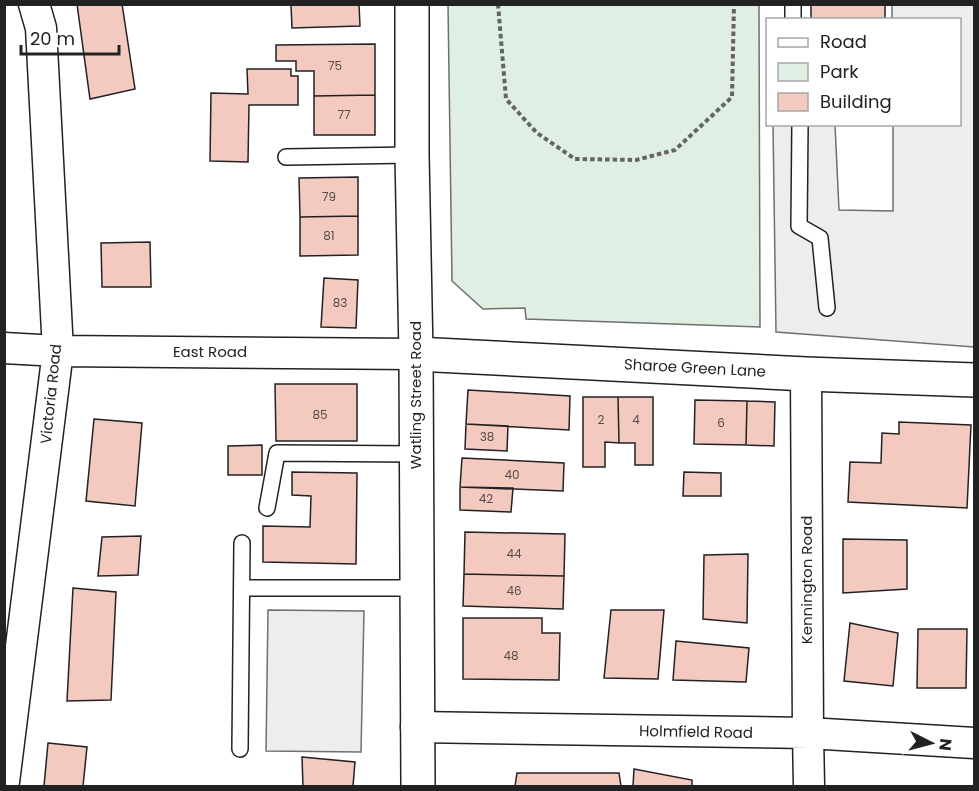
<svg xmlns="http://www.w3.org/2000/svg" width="979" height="791" font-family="Poppins,sans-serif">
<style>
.green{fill:#e0efe3;stroke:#6f6f6f;stroke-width:1.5}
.parking{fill:#ededed;stroke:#6f6f6f;stroke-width:1.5}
.building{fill:#f3c9c0;stroke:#222;stroke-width:1.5}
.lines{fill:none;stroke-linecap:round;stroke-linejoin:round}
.service-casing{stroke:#222;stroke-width:18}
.minor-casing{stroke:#222;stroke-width:33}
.tertiary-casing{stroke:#222;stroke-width:36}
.secondary-casing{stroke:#222;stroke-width:36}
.path{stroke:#646464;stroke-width:4;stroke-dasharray:4.5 3;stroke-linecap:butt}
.service{stroke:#fff;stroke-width:15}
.minor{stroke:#fff;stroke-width:30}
.tertiary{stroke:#fff;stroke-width:33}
.secondary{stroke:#fff;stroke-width:33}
.labels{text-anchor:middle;stroke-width:4.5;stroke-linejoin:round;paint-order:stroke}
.number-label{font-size:12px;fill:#564c4a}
.street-label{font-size:15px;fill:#222;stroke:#fff}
</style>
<rect width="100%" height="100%" fill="#fff"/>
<!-- green -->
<path class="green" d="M448,5H759L760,327L526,319L525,308L483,309L452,281Z"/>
<!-- parking -->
<path class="parking" d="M892,5H974V347L776,332L773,125H835L839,210L893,211V125L960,124V20L892,19Z
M268,610L364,611L361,752L266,751Z"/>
<!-- building -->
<path class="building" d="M77,4H122L135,89L90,99Z
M359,4L360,26L292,28L291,5Z
M811,4H885V20H811Z
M375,44V95L314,96V71H296V61H276V45Z
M247,69H291V76H298V105H249L248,162L210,161L211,93L248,94Z
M375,95V135H314V96Z
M358,177V216L300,217L299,178Z
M358,216V255L300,256V217Z
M150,242L151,287H102L101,243Z
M324,278L358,280L356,328L321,327Z
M275,384H357V441H276Z
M468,390L570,396L569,430L466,424Z
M583,397H618L619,443L605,442V467H583Z
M618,397H653V465H635V443H619Z
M695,400L747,401L746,445L694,444Z
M747,401L775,402L774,446L746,445Z
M94,419L142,423L135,506L86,501Z
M899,422L971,425L967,508L848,502L850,462L881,463L882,433L899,434Z
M466,424L508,426L507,451L465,449Z
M262,445V475H228V446Z
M462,458L564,463L563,491L460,487Z
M292,472L357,473L356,564L263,562V526L310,527L311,496L292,495Z
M684,472L721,473V496H683Z
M460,487L513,488L511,512L460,510Z
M465,532L565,534L564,576L464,574Z
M141,536L138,575L98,576L102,537Z
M843,539L907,540V589L843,593Z
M748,554L747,623L703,619L704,555Z
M464,574L564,576L563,609L463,606Z
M73,588L116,592L111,700L67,701Z
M611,610H664L658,679L604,678Z
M463,618H542V633H560L559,680L463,679Z
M850,623L898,633L893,686L844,681Z
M918,629H967L966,688H917Z
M676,641L749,648L746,682L673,680Z
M48,743L87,747L83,786H44Z
M302,757L355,762L353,786H303Z
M634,769L692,780V786H633Z
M517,773H619L621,786H515Z"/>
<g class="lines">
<!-- service casing -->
<g class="service-casing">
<path id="service" d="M793,4V20
M800,124L799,226L820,238L827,308
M286,157L412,155
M267,508L277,453L416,454
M242,588H416
M240,749L242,543"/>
</g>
<!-- minor casing -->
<g class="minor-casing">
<path id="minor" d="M4,348L58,351L416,354
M806,374L808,733L809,786
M416,727L808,733L974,743
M4,782L58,351L41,28L34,4"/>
</g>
<!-- tertiary casing -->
<g class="tertiary-casing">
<path id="tertiary" d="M416,354L806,374L974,380"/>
</g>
<!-- secondary casing -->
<g class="secondary-casing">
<path id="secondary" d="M412,4V155L416,354L418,786"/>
</g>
<!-- path -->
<path class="path" d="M498,4L506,99L537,133L575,159L636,160L675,150L732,97L734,4"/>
<!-- service -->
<use href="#service" class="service"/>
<!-- minor -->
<use href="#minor" class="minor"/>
<!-- tertiary -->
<use href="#tertiary" class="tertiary"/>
<!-- secondary -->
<use href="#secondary" class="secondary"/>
</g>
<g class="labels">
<!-- number labels -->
<g class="number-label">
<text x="335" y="70">75</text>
<text x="344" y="119">77</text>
<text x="329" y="201">79</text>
<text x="329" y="240">81</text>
<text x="340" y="307">83</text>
<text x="320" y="419">85</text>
<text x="601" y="424">2</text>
<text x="636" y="424">4</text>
<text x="721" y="427">6</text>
<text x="487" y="441">38</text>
<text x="512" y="479">40</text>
<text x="486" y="503">42</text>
<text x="514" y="558">44</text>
<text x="514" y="595">46</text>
<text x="511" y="660">48</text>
</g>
<!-- street labels -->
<g class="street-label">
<text x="210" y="357">East Road</text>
<text transform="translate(695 368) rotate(3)" y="5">Sharoe Green Lane</text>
<text transform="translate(51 394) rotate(-84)" y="5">Victoria Road</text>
<text transform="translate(416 395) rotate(-90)" y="5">Watling Street Road</text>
<text transform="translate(807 580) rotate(-90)" y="5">Kennington Road</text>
<text transform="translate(696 732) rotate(1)" y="5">Holmfield Road</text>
</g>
</g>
<!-- border -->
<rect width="979" height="791" fill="none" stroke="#222222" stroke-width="12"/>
<!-- legend -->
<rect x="766" y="18" width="195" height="108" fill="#ffffff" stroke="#a7a7a7" stroke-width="1.5"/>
<rect x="778" y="38" width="30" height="9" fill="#ffffff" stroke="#a7a7a7" stroke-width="1.5"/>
<text x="820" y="48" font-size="18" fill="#222222">Road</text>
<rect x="778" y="63" width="30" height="18" fill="#e0efe3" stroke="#a7a7a7" stroke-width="1.5"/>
<text x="820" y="78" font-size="18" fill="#222222">Park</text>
<rect x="778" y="93" width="30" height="18" fill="#f3c9c0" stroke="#a7a7a7" stroke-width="1.5"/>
<text x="820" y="108" font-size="18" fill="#222222">Building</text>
<!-- north arrow -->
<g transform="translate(931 743) rotate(96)" stroke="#ffffff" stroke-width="4.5" paint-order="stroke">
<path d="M0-4.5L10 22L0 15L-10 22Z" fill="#222222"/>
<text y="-9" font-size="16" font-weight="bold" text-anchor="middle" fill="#222222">N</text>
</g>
<!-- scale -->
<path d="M21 45v9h98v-9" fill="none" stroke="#222222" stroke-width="3"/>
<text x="30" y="45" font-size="18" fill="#222222" stroke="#ffffff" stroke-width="4.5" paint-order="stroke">20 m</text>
</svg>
